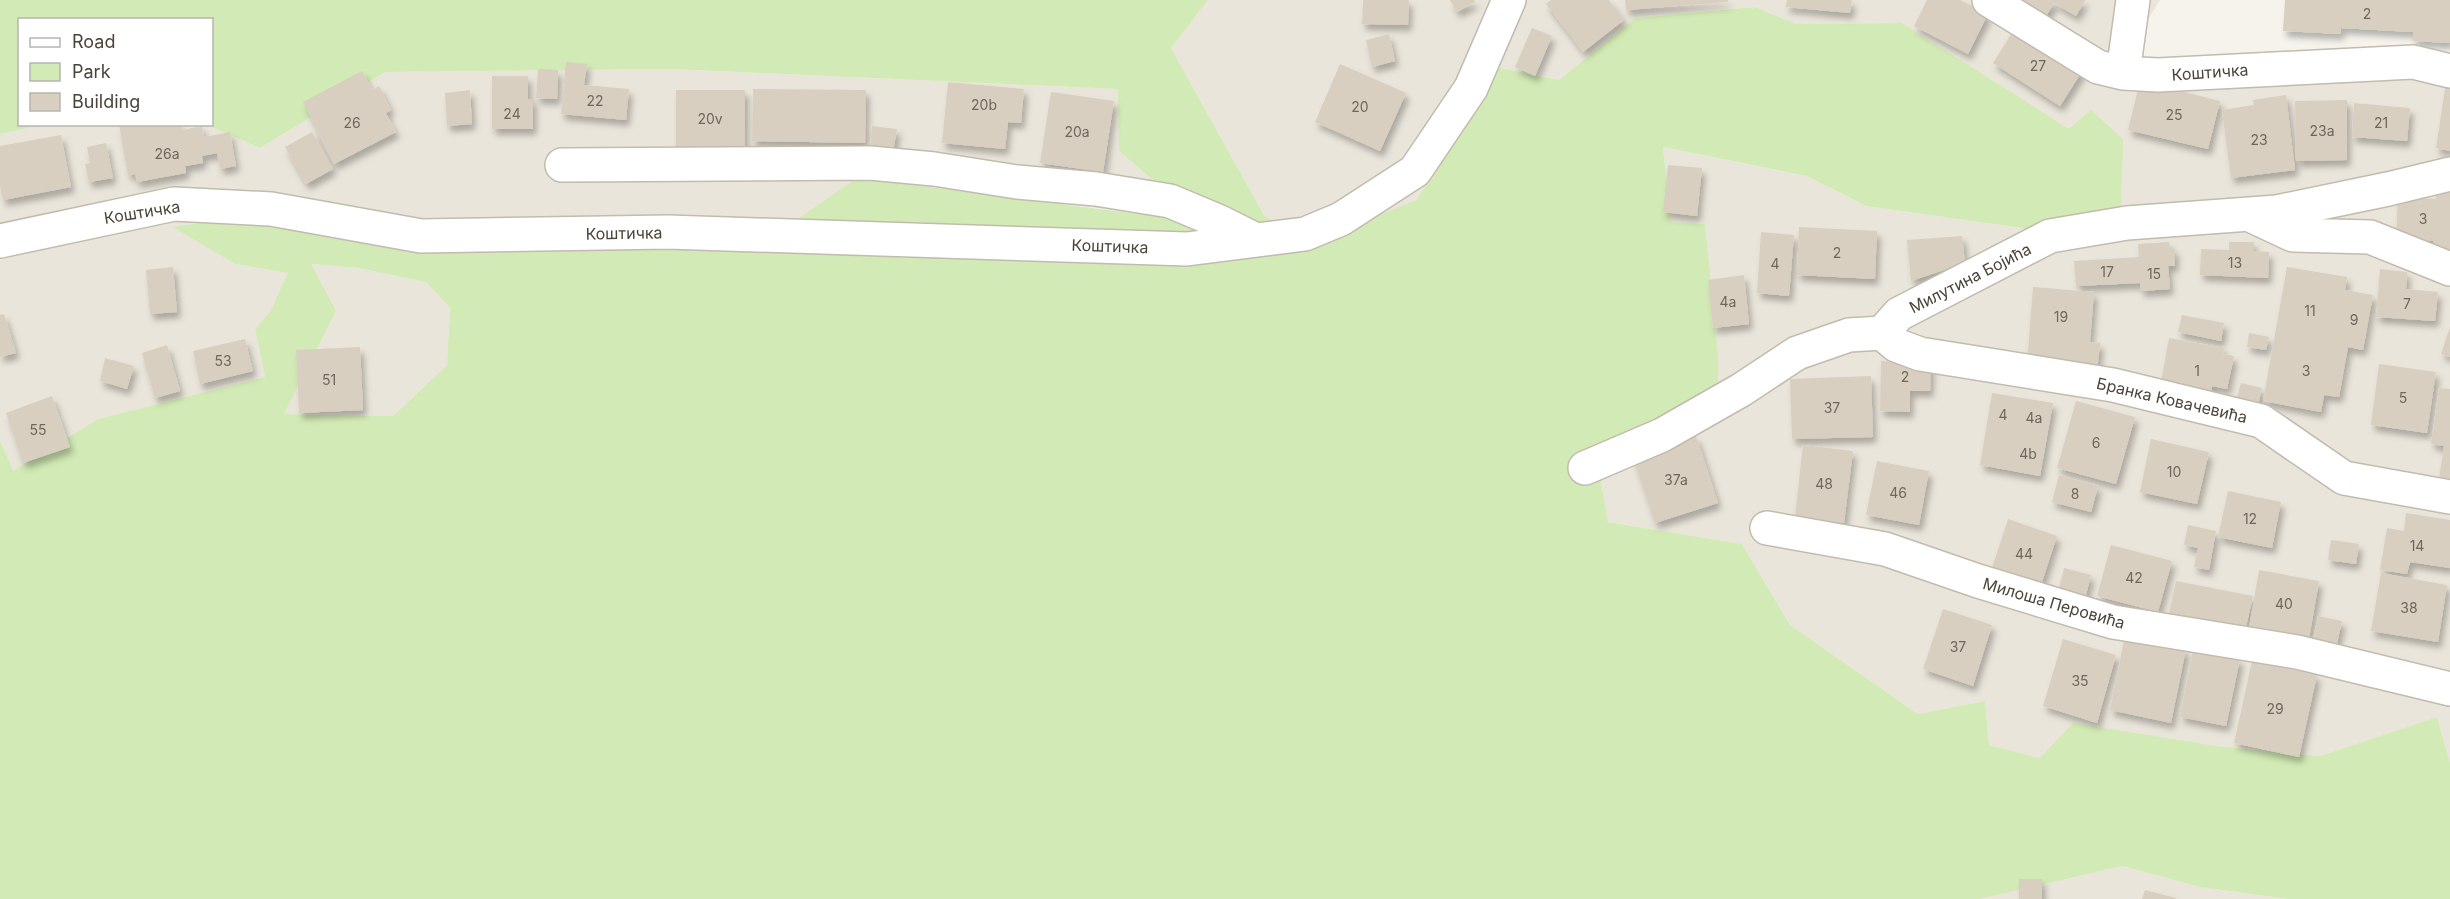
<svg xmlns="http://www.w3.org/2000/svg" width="2450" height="899" font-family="Inter,sans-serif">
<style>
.residential{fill:#eae5da}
.green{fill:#d2eab5;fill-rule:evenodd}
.building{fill:#d8cfc1;filter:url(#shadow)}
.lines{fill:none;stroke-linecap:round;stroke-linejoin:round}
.minor-casing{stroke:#c2bbae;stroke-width:36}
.minor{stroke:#fff;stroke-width:33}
.labels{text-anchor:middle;stroke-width:4.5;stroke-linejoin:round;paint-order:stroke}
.number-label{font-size:14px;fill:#6e675b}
.street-label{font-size:16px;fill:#4b4439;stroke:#fff}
</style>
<defs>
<filter id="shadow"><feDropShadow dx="3.5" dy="6" stdDeviation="3" flood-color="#0004"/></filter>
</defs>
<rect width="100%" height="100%" fill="#f6f3ec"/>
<!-- residential -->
<path class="residential" d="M1208,0H2160L2108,84L2421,79L2450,87V763L2437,717L2320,756L2216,746L2040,758L1989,745L1985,701L1918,714L1790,625L1742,544L1608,522L1596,452L1705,224L1671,222L1663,147L1807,176L1866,206L2031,229L2091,111L2069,130L1902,23L1797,24L1753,7L1635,18L1559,80L1496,67L1417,201L1301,246L1264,215L1171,48Z
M671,69L1119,89V151L1154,181L1162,217L995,194L793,222L175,227L235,264L288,273L270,313L255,329L265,377L98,419L13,472L0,440V134L41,124L207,125L260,148L385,72Z
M310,264L358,268L426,282L450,308L447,365L393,416L284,414L335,311Z
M2122,866L2200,887L2288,899H1980Z"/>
<!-- green -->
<path class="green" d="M0,0H1208L1171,48L1264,215L1301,246L1417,200L1496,67L1559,80L1635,18L1754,7L1797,24L1902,23L2069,129L2091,110L2123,139L2121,206L2030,229L1866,206L1807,176L1663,147L1671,222L1705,224L1718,357V390L1596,452L1608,522L1742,544L1790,625L1918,714L1985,701L1989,745L2040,758L2073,723L2216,746L2320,756L2437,717L2450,763V899H2288L2200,887L2122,866L1980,899H0V440L13,471L98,419L265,377L255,329L270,312L288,273L235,264L173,227L226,219L793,222L857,178L1162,217L1299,245L1255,221L1154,181L1119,151L1118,89L671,69L385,72L260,148L207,125L212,124V20H20V124L41,125L0,134ZM311,264L358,268L426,282L450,308L447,365L393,416L284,414L336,311Z"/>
<!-- building -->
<path class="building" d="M1363,0H1409L1408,25L1362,24Z
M1450,0H1474L1475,2L1457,12Z
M1551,0H1609L1624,20L1583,52L1546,4Z
M1625,0H1728V2L1626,10Z
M1787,0H1852L1850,13L1786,7Z
M1927,0H1960L1988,14L1968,54L1914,26Z
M2018,0H2085L2076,16L2054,3L2041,25Z
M2285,0H2450V43L2413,41V32L2341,28V34L2283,31Z
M2016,26L2083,70L2060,106L1993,63Z
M1532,28L1552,36L1535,76L1515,67Z
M1389,34L1395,61L1372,67L1366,40Z
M566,62L587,64L584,85L629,89L626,120L561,114Z
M1340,64L1406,93L1380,151L1315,122Z
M538,69L558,70L557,99L536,98Z
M362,71L372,90L379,86L391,110L386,113L396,132L334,164L303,102Z
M492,76H528V99H533V129H492Z
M2140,81L2220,101L2208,149L2128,130Z
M948,82L1024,89L1021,123L1008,122L1005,149L942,143Z
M2446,83L2450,84V151L2436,148Z
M753,89L866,90L865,143L752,141Z
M470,90L472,124L447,126L445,93Z
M676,90H745V148H676Z
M1051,92L1114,101L1103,172L1040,163Z
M2286,95L2295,170L2231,178L2222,110L2254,105L2253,100Z
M2347,100V160L2296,161L2295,101Z
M2354,103L2410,108L2407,141L2352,137Z
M119,124H181L182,130L202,126L204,137L230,132L236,166L220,169L217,153L202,156L203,163L185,166L186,173L137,182L135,174L128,175Z
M872,126L897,129L893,152L870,149Z
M312,132L333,169L306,184L285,147Z
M61,135L71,187L3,200L0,185V146Z
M106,143L113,178L89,182L85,164L90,163L87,147Z
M1668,165L1702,168L1697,216L1663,212Z
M2437,191H2450V252L2433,251V241L2396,240L2398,197L2436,199Z
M1799,227L1877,231L1875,279L1797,275Z
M1761,232L1794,235L1789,296L1757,293Z
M1962,236L1965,263L1911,281L1907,240Z
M2169,242V249H2175V266H2168L2170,289L2141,291L2140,283L2076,286L2074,261L2139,257L2138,244Z
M2229,242H2254V251L2269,252L2268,278L2200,275L2201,249L2229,250Z
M173,267L177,312L150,314L146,270Z
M2287,267L2347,277L2345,290L2373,295L2363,350L2348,347L2339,397L2324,395L2321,412L2263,401Z
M2380,269L2407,272L2406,289L2438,292L2435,321L2376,317Z
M1744,275L1749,324L1713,328L1708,280Z
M2033,287L2094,292L2090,342L2100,343L2097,371L2027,365Z
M4,314L16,353L0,357V315Z
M2182,315L2224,323L2221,341L2178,332Z
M2450,327V357L2441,354Z
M2249,333L2269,337L2266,350L2247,347Z
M2169,338L2224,348L2223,354L2234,356L2227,389L2212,386L2209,402L2159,393Z
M245,339L253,371L200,384L193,351Z
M167,345L180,391L155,398L142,353Z
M360,347L363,410L299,413L296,350Z
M105,358L134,366L127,389L100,381Z
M1881,361L1931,362L1930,391H1910V412L1880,411Z
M2379,364L2436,372L2427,433L2371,425Z
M1871,376L1873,437L1792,439L1790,379Z
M2241,383L2262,388L2256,414L2234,409Z
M2439,388L2450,389V488L2438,486L2444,446L2431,444Z
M1992,393L2053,403L2040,476L1980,465Z
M52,396L70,447L23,463L6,413Z
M2076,401L2135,417L2116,484L2057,468Z
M1696,436L1718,503L1655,523L1633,457Z
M2151,439L2209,452L2197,504L2140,492Z
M1803,445L1853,451L1844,523L1795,517Z
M1877,461L1929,471L1919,525L1866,515Z
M2059,475L2098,486L2091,512L2052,502Z
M2228,491L2281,502L2272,548L2218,537Z
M2406,513L2450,520V568L2410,562L2407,574L2380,570L2387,528L2404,531Z
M2008,519L2057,536L2040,588L1991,571Z
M2188,525L2216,531L2209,570L2194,567L2198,548L2184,545Z
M2331,540L2359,544L2356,564L2328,560Z
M2111,545L2172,561L2158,612L2097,596Z
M2064,568L2091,575L2083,607L2056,601Z
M2259,570L2319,581L2309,639L2249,628Z
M2381,573L2447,585L2438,642L2371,631Z
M2176,581L2253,596L2244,636L2168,618Z
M1943,609L1992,625L1973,686L1923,669Z
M2318,616L2342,621L2334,657L2310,652Z
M2125,635L2186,649L2171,723L2110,710Z
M2063,639L2116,655L2097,723L2043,706Z
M2193,649L2240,659L2226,726L2180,717Z
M2252,661L2317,675L2299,757L2234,743Z
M2019,879H2042V899H2019Z
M2145,890L2176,898V899H2142Z"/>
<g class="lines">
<!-- minor casing -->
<g class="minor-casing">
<path id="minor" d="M1989,0L2098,67L2123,73L2158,75L2413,62L2450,71
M2123,73L2133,0
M562,165L870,163L934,169L1017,182L1096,189L1170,201L1220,222L1254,239
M2248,214L2293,235L2370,237L2450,269
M0,241L174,204L271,209L421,236L668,232L1187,249L1305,234L1341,219L1415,171L1471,88L1509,0
M1882,333L1896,345L1920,354L2113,385L2261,421L2344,478L2450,497
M1585,468L1662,435L1741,390L1797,353L1849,335L1882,333L1899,314L2050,236L2127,223L2277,212L2388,189L2450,174
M1767,528L1885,549L1978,581L2113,622L2297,652L2450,689"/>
</g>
<!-- minor -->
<use href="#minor" class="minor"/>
</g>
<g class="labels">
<!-- number labels -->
<g class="number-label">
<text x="2367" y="19">2</text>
<text x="2038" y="71">27</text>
<text x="595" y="106">22</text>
<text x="984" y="110">20b</text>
<text x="1360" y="112">20</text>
<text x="512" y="119">24</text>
<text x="2174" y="120">25</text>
<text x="710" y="124">20v</text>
<text x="352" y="128">26</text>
<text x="2381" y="128">21</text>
<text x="2322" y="136">23a</text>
<text x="1077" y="137">20a</text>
<text x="2259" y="145">23</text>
<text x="167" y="159">26a</text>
<text x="2423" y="224">3</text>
<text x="1837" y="258">2</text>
<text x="2235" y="268">13</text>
<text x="1775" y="269">4</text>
<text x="2107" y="277">17</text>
<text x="2154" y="279">15</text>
<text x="1728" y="307">4a</text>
<text x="2407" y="309">7</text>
<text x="2310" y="316">11</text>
<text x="2061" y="322">19</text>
<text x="2354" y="325">9</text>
<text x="223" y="366">53</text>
<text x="2197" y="376">1</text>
<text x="2306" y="376">3</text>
<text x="1905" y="382">2</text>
<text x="329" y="385">51</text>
<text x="2403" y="403">5</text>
<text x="1832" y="413">37</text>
<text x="2003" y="420">4</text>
<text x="2034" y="423">4a</text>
<text x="38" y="435">55</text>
<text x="2096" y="448">6</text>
<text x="2028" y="459">4b</text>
<text x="2174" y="477">10</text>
<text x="1676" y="485">37a</text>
<text x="1824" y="489">48</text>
<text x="1898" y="498">46</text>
<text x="2075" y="499">8</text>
<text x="2250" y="524">12</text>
<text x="2417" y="551">14</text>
<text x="2024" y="559">44</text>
<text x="2134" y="583">42</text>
<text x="2284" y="609">40</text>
<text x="2409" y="613">38</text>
<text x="1958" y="652">37</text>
<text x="2080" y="686">35</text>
<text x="2275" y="714">29</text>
</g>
<!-- street labels -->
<g class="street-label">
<text transform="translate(2210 72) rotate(-4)" y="6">Коштичка</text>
<text transform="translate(142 212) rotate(-9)" y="6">Коштичка</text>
<text transform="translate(624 233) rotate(-1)" y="6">Коштичка</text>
<text transform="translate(1110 246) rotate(2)" y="6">Коштичка</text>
<text transform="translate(1970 278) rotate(-27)" y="6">Милутина Бојића</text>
<text transform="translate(2172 400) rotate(13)" y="6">Бранка Ковачевића</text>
<text transform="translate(2054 603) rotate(16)" y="6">Милоша Перовића</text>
</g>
</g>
<!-- legend -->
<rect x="18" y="18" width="195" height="108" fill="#ffffff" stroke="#b7b4b0" stroke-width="1.5"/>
<rect x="30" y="38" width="30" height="9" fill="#ffffff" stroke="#b7b4b0" stroke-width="1.5"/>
<text x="72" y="48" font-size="18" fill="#4b4439">Road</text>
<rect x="30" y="63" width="30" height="18" fill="#d2eab5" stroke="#b7b4b0" stroke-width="1.5"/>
<text x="72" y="78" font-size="18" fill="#4b4439">Park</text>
<rect x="30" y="93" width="30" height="18" fill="#d8cfc1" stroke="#b7b4b0" stroke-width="1.5"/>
<text x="72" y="108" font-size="18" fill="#4b4439">Building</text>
</svg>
